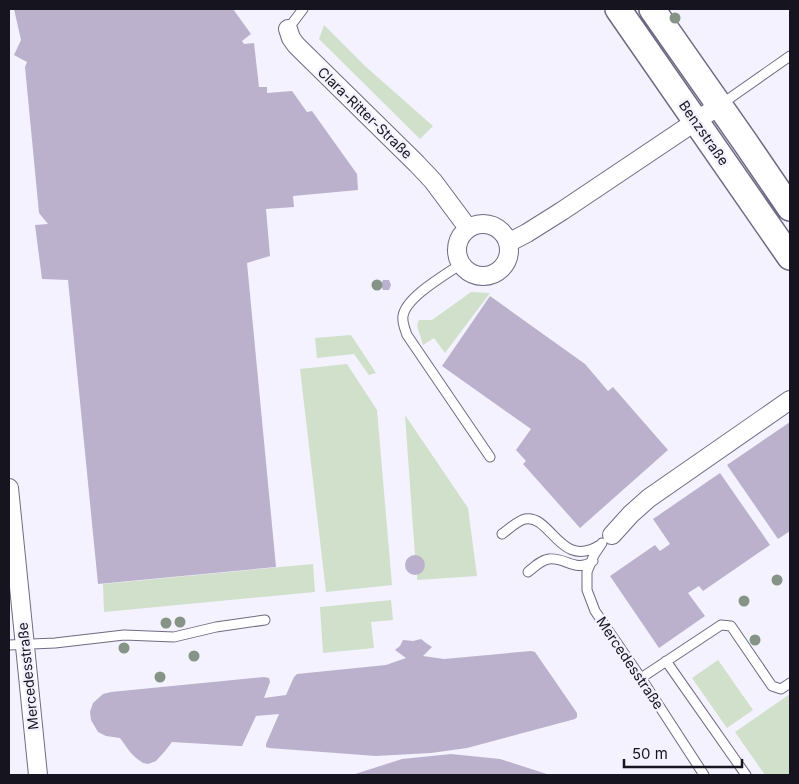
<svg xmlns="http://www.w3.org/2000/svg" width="799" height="784" font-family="Inter,sans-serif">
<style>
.green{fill:#d0e0cb}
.building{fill:#bbb1cd}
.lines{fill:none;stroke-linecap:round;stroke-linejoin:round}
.lane-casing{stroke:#6f6a83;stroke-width:11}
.street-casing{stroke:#6f6a83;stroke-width:20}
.secondary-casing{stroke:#6f6a83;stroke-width:28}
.lane{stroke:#fff;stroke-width:9}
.street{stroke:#fff;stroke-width:18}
.secondary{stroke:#fff;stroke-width:25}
.tree{fill:#859486}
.labels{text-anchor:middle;stroke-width:5;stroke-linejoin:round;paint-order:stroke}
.street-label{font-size:14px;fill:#16141e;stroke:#f4f2fe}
</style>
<rect width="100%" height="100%" fill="#f4f2fe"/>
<!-- green -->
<path class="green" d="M324,25L365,66L433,126L420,139L319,39Z
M471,292L490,293L445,353L434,338L423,345L417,326L419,320H432Z
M351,335L376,373L369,375L354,354L317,358L315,338Z
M347,364L377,410L392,585L326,592L300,369Z
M405,415L468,508L477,576L417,580V574C428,570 427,558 415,555Z
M313,564L315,592L104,612L103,584Z
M391,600L393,620L371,622L374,648L323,653L320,607Z
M718,660L753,710L727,728L692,678Z
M790,694V775H765L735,732Z"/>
<!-- building -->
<path class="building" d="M14,9H233L251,34L242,41L244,44L254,43L259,87H267V93L292,91L307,112L312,111L357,174L358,190L293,196L294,207L266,209L270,256L247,263L276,567L98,584L68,280L42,279L35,225L48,224L39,213L25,67L27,62L14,55L21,40Z
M383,280H389L391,285L389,290H383L381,285Z
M490,296L585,364L608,391L613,387L668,450L580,528L523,464L526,461L516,450L531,429L442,366Z
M790,422V531L778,539L727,465Z
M720,473L770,545L703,591L699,586L688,593L705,616L659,648L610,576L655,545L660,551L670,544L653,519Z
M405 565a10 10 0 1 1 20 0a10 10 0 1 1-20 0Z
M421,639L426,643L432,647L423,656L444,659L531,651L535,652L577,713V717L575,719L467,748L431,753L376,756L269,748L266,747V744L279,714L256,716L242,746H239L172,742L165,751L156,761L148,764L143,763L136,758L130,752L120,738L106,736L98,732L91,720L90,712L93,703L103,694L111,692L264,677L269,678L270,682L264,698L286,695L294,677L297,674L386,665L406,658L395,650L400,646L403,640L413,641Z
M451,754L500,759L550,775H352L402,759Z"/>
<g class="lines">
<!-- lane casing -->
<g class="lane-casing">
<path id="lane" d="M288,29L303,9
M720,105L790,56
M461,264C445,275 406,297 403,316C402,323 405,329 407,335L490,457
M502,534C509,529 517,521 525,519C551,514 560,570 600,545
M602,543L594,555L587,572V590L595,611L641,678L704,775
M528,572C534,567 541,560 549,559C566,557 575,573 593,561
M9,645L55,643L124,635L174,637L216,627L265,620
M666,661L746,775
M641,678L721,625L731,626L772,686L781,689L790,683"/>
</g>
<!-- street casing -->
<g class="street-casing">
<path id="street" d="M288,29L291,38L296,45L417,164L433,181L468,228
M457 250a26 26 0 1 1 52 0a26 26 0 1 1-52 0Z
M508,243L527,233L562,211L720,105
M9,488L38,775
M612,535L631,514L649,498L790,400"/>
</g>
<!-- secondary casing -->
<g class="secondary-casing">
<path id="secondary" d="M618,9L790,257
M652,9L745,142L790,208"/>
</g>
<!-- lane -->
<use href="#lane" class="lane"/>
<!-- street -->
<use href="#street" class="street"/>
<!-- secondary -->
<use href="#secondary" class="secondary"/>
</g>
<!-- trees -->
<g class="tree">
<circle cx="675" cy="18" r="5.5"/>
<circle cx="377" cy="285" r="5.5"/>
<circle cx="777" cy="580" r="5.5"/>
<circle cx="744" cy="601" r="5.5"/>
<circle cx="180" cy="622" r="5.5"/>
<circle cx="166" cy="623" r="5.5"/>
<circle cx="755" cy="640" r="5.5"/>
<circle cx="124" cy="648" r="5.5"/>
<circle cx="194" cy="656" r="5.5"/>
<circle cx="160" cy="677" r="5.5"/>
</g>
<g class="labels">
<!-- street labels -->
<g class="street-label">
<text transform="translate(365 113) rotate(44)" y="5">Clara-Ritter-Straße</text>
<text transform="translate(704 133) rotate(55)" y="5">Benzstraße</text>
<text transform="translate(630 663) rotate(56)" y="5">Mercedesstraße</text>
<text transform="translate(28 676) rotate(-96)" y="5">Mercedesstraße</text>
</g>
</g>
<!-- border -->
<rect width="799" height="784" fill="none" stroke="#16141e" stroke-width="20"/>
<!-- scale -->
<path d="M624 759v8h118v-8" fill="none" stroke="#16141e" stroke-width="2.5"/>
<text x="632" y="759" font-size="15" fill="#16141e" stroke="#f4f2fe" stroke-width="4" paint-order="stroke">50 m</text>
</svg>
